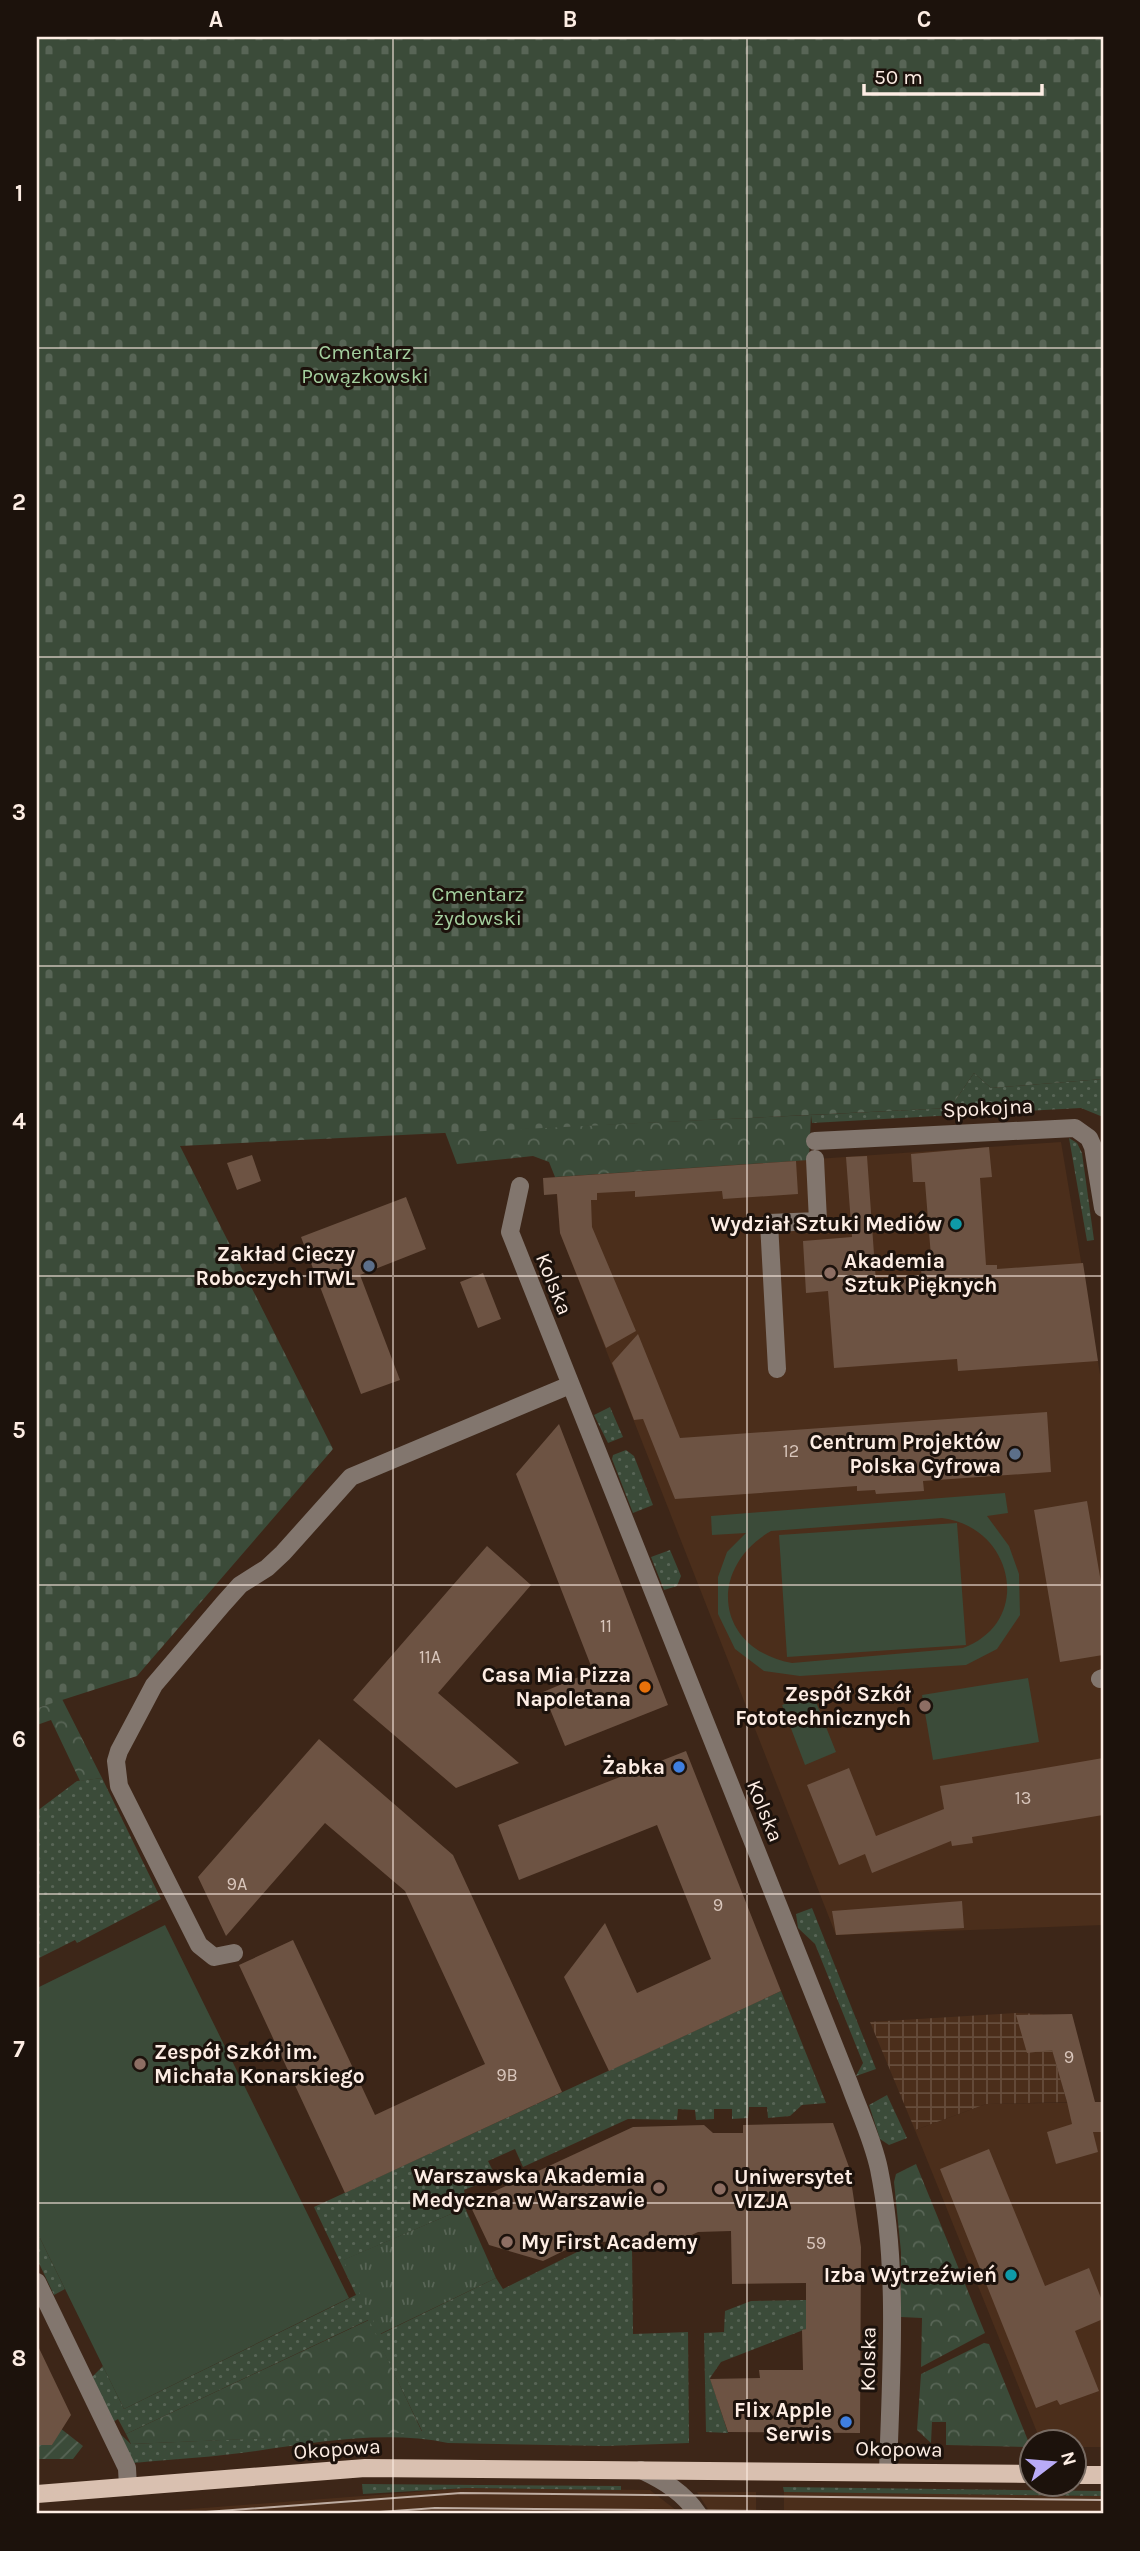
<svg xmlns="http://www.w3.org/2000/svg" width="1140" height="2551" font-family="Karla,sans-serif">
<style>
.built{fill:#4b2e1b}
.industrial{fill:url(#industrial-grid)}
.grass{fill:url(#grass-dots)}
.forest{fill:url(#forest-crowns)}
.cemetery{fill:url(#cemetery-stones)}
.park{fill:url(#park-tufts)}
.garden{fill:url(#garden-furrows)}
.pitch{fill:#3b4b39;fill-rule:evenodd}
.building{fill:#6d5343}
.lines{fill:none;stroke-linecap:round;stroke-linejoin:round}
.minor{stroke:#82766e;stroke-width:18}
.major{stroke:#d9c0b0;stroke-width:18}
.tram{stroke:#bfada2;stroke-width:2}
.grid{fill:none;stroke:#fdede4;stroke-width:2;stroke-opacity:0.55}
.culture-dot{fill:#0f9aa8;stroke:#1c120c;stroke-width:2.5}
.service-dot{fill:#5c6f8a;stroke:#1c120c;stroke-width:2.5}
.education-dot{fill:#8d6e63;stroke:#1c120c;stroke-width:2.5}
.food-dot{fill:#e8710a;stroke:#1c120c;stroke-width:2.5}
.shop-dot{fill:#3f7fe0;stroke:#1c120c;stroke-width:2.5}
.labels{text-anchor:middle;stroke-width:6;stroke-linejoin:round;paint-order:stroke}
.number-label{font-size:18px;fill:#d9c6bc}
.park-label{font-size:21px;fill:#a4cf9e;stroke:#1c120c}
.street-label{font-size:21px;fill:#fdede4;stroke:#1c120c}
.poi-label{font-size:21px;font-weight:bold;fill:#fdede4;stroke:#1c120c;text-anchor:end}
.neatline{fill:none;stroke:#fdede4;stroke-width:2.5}
.grid-label{font-size:23px;text-anchor:middle;font-weight:bold;fill:#fdede4}
</style>
<defs>
<pattern id="industrial-grid" width="8" height="8" patternUnits="userSpaceOnUse" patternTransform="scale(1.75)"><rect width="8" height="8" fill="#4b2e1b"/><path d="M0 4h8M4 0v8" fill="none" stroke="#664d3c"/></pattern>
<pattern id="grass-dots" width="8" height="8" patternUnits="userSpaceOnUse" patternTransform="scale(1.75)"><rect width="8" height="8" fill="#3b4b39"/><path d="M2 2h.1M6 6h.1" fill="none" stroke="#586556" stroke-width="1.8" stroke-linecap="round"/></pattern>
<pattern id="forest-crowns" width="20" height="18" patternUnits="userSpaceOnUse" patternTransform="scale(1.75)"><rect width="20" height="18" fill="#3b4b39"/><path d="M2 6a3 3 0 1 1 6 0M12 15a3 3 0 1 1 6 0" fill="none" stroke="#586556"/></pattern>
<pattern id="cemetery-stones" width="16" height="16" patternUnits="userSpaceOnUse" patternTransform="scale(1.75)"><rect width="16" height="16" fill="#3b4b39"/><path d="M2 7V4a2 2 0 0 1 4 0v3zM10 15v-3a2 2 0 0 1 4 0v3z" fill="#586556"/></pattern>
<pattern id="park-tufts" width="24" height="20" patternUnits="userSpaceOnUse" patternTransform="scale(1.75)"><rect width="24" height="20" fill="#3b4b39"/><path d="M3 7l-1-3M5 7V3M7 7l1-3M15 17l-1-3M17 17v-4M19 17l1-3" fill="none" stroke="#586556"/></pattern>
<pattern id="garden-furrows" width="10" height="10" patternUnits="userSpaceOnUse" patternTransform="scale(1.75)"><rect width="10" height="10" fill="#3b4b39"/><path d="M-1 1l2-2M0 10L10 0M9 11l2-2" fill="none" stroke="#586556"/></pattern>
</defs>
<rect width="100%" height="100%" fill="#3d2618"/>
<!-- built -->
<path class="built" d="M1061,1142L1103,1392V1925L836,1935L560,1233L555,1177Z
M1103,2102V2447H1074V2442H1041L915,2130L986,2104Z
M467,2488L650,2490L681,2514H125Z
M697,2492H756V2514H711Z
M784,2492L1103,2496V2514H784Z"/>
<!-- industrial -->
<path class="industrial" d="M1016,2013L1042,2014L1067,2102L986,2104L915,2130L870,2022Z"/>
<!-- grass -->
<path class="grass" d="M974,1073L991,1088L1103,1079V1117L1081,1108L812,1123L811,1115L950,1108Z
M1069,1138L1077,1143L1082,1153L1094,1240L1087,1241Z
M610,1407L623,1437L608,1443L594,1415Z
M626,1450L634,1456L653,1505L633,1513L612,1459L613,1455Z
M670,1550L681,1576L677,1586L664,1590L651,1557Z
M102,1778L161,1899L77,1943L75,1940L37,1959V1811L77,1781Z
M812,1908L876,2069L856,2076L863,2063L815,1944L798,1928L796,1914Z
M781,1991L826,2103L802,2105L790,2116L768,2118L767,2107H749L748,2118L732,2119V2109H714V2119L696,2120L695,2110L678,2109L677,2120L628,2119L523,2167L515,2149L488,2161L496,2177L464,2190L465,2195L460,2198L465,2208L344,2260L381,2334L496,2278L503,2289L585,2248L632,2249L633,2334L688,2332L689,2443L606,2446L448,2443C386,2430 318,2442 256,2451C216,2457 174,2459 134,2463L120,2434L131,2444L422,2431L368,2320L126,2434L118,2419L113,2422L92,2377L103,2366L124,2409L356,2295L314,2207Z
M887,2095L907,2138L889,2145L880,2139L869,2105Z
M37,2232L65,2289L54,2295L37,2259Z
M806,2300V2329L721,2362L710,2378L728,2433L706,2432L704,2333L724,2332L725,2311L751,2301Z
M362,2484L621,2486V2490L467,2488L363,2494Z
M783,2487L1103,2491V2496L784,2492Z"/>
<!-- forest -->
<path class="forest" d="M811,1115L809,1160L555,1177L549,1162L533,1156L457,1164L445,1132Z
M62,1699L102,1778L80,1781L51,1720L37,1725V1708Z
M916,2164L985,2333L921,2367L922,2318L901,2317V2252L894,2182L896,2174Z
M369,2320L422,2432L131,2444L126,2434Z
M984,2343L989,2344L1029,2443L1028,2447L946,2445V2422H932L931,2443L917,2430L921,2374Z"/>
<!-- cemetery -->
<path class="cemetery" d="M37,37H1103V1079L991,1088L974,1073L950,1108L180,1146L333,1449L137,1676L37,1708Z"/>
<!-- park -->
<path class="park" d="M465,2208L496,2278L380,2334L343,2260Z"/>
<!-- garden -->
<path class="garden" d="M60,2428L83,2446L73,2459H37V2445H52Z"/>
<!-- pitch -->
<path class="pitch" d="M1005,1493L1008,1513L987,1516L1009,1546L1019,1574L1020,1615L997,1649L966,1665L800,1676L764,1671L735,1649L718,1614V1577L727,1552L746,1533L712,1535L711,1516ZM942,1518C1014,1527 1034,1622 963,1648L792,1663C716,1649 706,1569 771,1531Z
M957,1523L966,1645L787,1657L779,1535Z
M1028,1678L1039,1742L933,1760L922,1695Z
M812,1692L836,1752L805,1765L782,1705Z
M165,1925L349,2298L124,2409L37,2232V1988Z"/>
<!-- building -->
<path class="building" d="M989,1147L992,1177L980,1178L986,1265H997V1269L1083,1263L1098,1361L958,1371L957,1359L834,1368L828,1291L806,1293L803,1241L852,1237L846,1157L867,1156L876,1282L922,1278L921,1270L932,1269L925,1182H913L911,1154Z
M252,1155L261,1181L237,1190L227,1163Z
M796,1161L798,1194L723,1199L722,1191L635,1197V1191L597,1193V1200H591L592,1227L636,1331L606,1348L560,1233L557,1194L544,1195L543,1178Z
M406,1197L426,1249L360,1275L400,1380L361,1394L301,1237Z
M483,1273L501,1319L478,1328L460,1282Z
M638,1334L680,1438L1047,1412L1051,1472L923,1481L924,1491L876,1494L875,1490L857,1491V1486L675,1499L643,1419L634,1420L612,1363Z
M559,1424L668,1705L565,1746L543,1692L593,1671L516,1474Z
M1087,1501L1103,1594V1655L1060,1662L1034,1510Z
M487,1546L531,1585L438,1693L519,1763L456,1788L353,1700Z
M319,1739L453,1855L562,2092L345,2193L239,1965L293,1940L375,2115L485,2064L405,1891L325,1823L226,1936L198,1877Z
M686,1751L781,1991L609,2071L564,1977L605,1923L637,1993L711,1959L657,1825L519,1880L498,1825Z
M1103,1758V1815L972,1837L973,1843L952,1846L951,1841L872,1873L865,1854L839,1865L807,1785L849,1768L876,1836L944,1809L940,1786Z
M962,1901L964,1928L836,1935L832,1911Z
M1072,2014L1095,2102H1103V2132H1093L1098,2152L1056,2164L1047,2132L1072,2124L1067,2102L1052,2050L1027,2053L1016,2015Z
M833,2123L849,2167L861,2247L860,2433L728,2432L710,2379L760,2378L759,2370H803L802,2330L806,2329V2283L732,2284L731,2231L698,2232L679,2241L582,2242L543,2261L489,2245L469,2203L633,2127L704,2125L713,2133H743V2125Z
M989,2149L1045,2286L1089,2268L1103,2303V2319L1075,2331L1099,2391L1060,2405L1057,2400L1036,2408L940,2169Z
M37,2344L71,2415L52,2445H37Z"/>
<g class="lines">
<!-- minor -->
<path class="minor" d="M815,1141L1075,1128L1089,1138L1093,1147L1103,1208
M520,1186L510,1232L849,2083C859,2111 873,2140 879,2169C899,2268 891,2371 888,2472
M777,1369L769,1223L818,1221L815,1159
M1100,1679L1103,1678
M234,1953L214,1957L199,1945L119,1786L116,1761L119,1751L154,1685L223,1604L240,1585L267,1568L283,1553L351,1477L570,1385
M37,2282L127,2468L128,2487
M641,2470C664,2481 683,2492 698,2514"/>
<!-- major -->
<path class="major" d="M1074,2475H1103
M37,2494L365,2468L1032,2474"/>
<!-- tram -->
<path class="tram" d="M179,2514L461,2493L1103,2500
M352,2514L435,2508L1103,2514"/>
</g>
<!-- grid -->
<path class="grid" d="M393,37V2514M747,37V2514M37,348H1103M37,657H1103M37,966H1103M37,1276H1103M37,1585H1103M37,1894H1103M37,2203H1103"/>
<!-- markers -->
<g class="culture-dot">
<circle cx="956" cy="1224" r="7"/>
<circle cx="1011" cy="2275" r="7"/>
</g>
<g class="service-dot">
<circle cx="369" cy="1266" r="7"/>
<circle cx="1015" cy="1454" r="7"/>
</g>
<g class="education-dot">
<circle cx="830" cy="1273" r="7"/>
<circle cx="925" cy="1706" r="7"/>
<circle cx="140" cy="2064" r="7"/>
<circle cx="659" cy="2188" r="7"/>
<circle cx="720" cy="2189" r="7"/>
<circle cx="507" cy="2242" r="7"/>
</g>
<circle class="food-dot" cx="645" cy="1687" r="7"/>
<g class="shop-dot">
<circle cx="679" cy="1767" r="7"/>
<circle cx="846" cy="2422" r="7"/>
</g>
<g class="labels">
<!-- number labels -->
<g class="number-label">
<text x="791" y="1457">12</text>
<text x="606" y="1632">11</text>
<text x="430" y="1663">11A</text>
<text x="1023" y="1804">13</text>
<text x="237" y="1890">9A</text>
<text x="718" y="1911">9</text>
<text x="1069" y="2063">9</text>
<text x="507" y="2081">9B</text>
<text x="816" y="2249">59</text>
</g>
<!-- park labels -->
<g class="park-label">
<text x="365" y="359">Cmentarz<tspan x="365" dy="24">Powązkowski</tspan></text>
<text x="478" y="901">Cmentarz<tspan x="478" dy="24">żydowski</tspan></text>
</g>
<!-- street labels -->
<g class="street-label">
<text transform="translate(988 1108) rotate(-3)" y="7">Spokojna</text>
<text transform="translate(554 1284) rotate(68)" y="7">Kolska</text>
<text transform="translate(765 1811) rotate(68)" y="7">Kolska</text>
<text transform="translate(868 2359) rotate(-89)" y="7">Kolska</text>
<text transform="translate(337 2449) rotate(-4)" y="7">Okopowa</text>
<text transform="translate(899 2449) rotate(1)" y="7">Okopowa</text>
</g>
<!-- poi labels -->
<g class="poi-label">
<text x="942" y="1231">Wydział Sztuki Mediów</text>
<text x="355" y="1261">Zakład Cieczy<tspan x="355" dy="24">Roboczych ITWL</tspan></text>
<text x="844" y="1268" text-anchor="start">Akademia<tspan x="844" dy="24">Sztuk Pięknych</tspan></text>
<text x="1001" y="1449">Centrum Projektów<tspan x="1001" dy="24">Polska Cyfrowa</tspan></text>
<text x="631" y="1682">Casa Mia Pizza<tspan x="631" dy="24">Napoletana</tspan></text>
<text x="911" y="1701">Zespół Szkół<tspan x="911" dy="24">Fototechnicznych</tspan></text>
<text x="665" y="1774">Żabka</text>
<text x="154" y="2059" text-anchor="start">Zespół Szkół im.<tspan x="154" dy="24">Michała Konarskiego</tspan></text>
<text x="645" y="2183">Warszawska Akademia<tspan x="645" dy="24">Medyczna w Warszawie</tspan></text>
<text x="734" y="2184" text-anchor="start">Uniwersytet<tspan x="734" dy="24">VIZJA</tspan></text>
<text x="521" y="2249" text-anchor="start">My First Academy</text>
<text x="997" y="2282">Izba Wytrzeźwień</text>
<text x="832" y="2417">Flix Apple<tspan x="832" dy="24">Serwis</tspan></text>
</g>
</g>
<!-- border -->
<rect width="1140" height="2551" fill="none" stroke="#1c120c" stroke-width="77"/>
<!-- north arrow -->
<g transform="translate(1053 2463) rotate(74)"><circle r="33" fill="#1c120c" stroke="#766a62" stroke-width="2"/>
<path d="M0-5L12 26L0 18L-12 26Z" fill="#b9abf7"/>
<text y="-10" font-size="19" font-weight="bold" text-anchor="middle" fill="#fdede4">N</text>
</g>
<!-- scale -->
<path d="M864 84v10h178v-10" fill="none" stroke="#fdede4" stroke-width="3.5"/>
<text x="874" y="84" font-size="21" fill="#fdede4" stroke="#1c120c" stroke-width="5" paint-order="stroke">50 m</text>
<rect x="38" y="38" width="1064" height="2474" class="neatline"/>
<g class="grid-label">
<text x="216" y="27">A</text>
<text x="570" y="27">B</text>
<text x="924" y="27">C</text>
<text x="19" y="201">1</text>
<text x="19" y="510">2</text>
<text x="19" y="820">3</text>
<text x="19" y="1129">4</text>
<text x="19" y="1438">5</text>
<text x="19" y="1747">6</text>
<text x="19" y="2057">7</text>
<text x="19" y="2366">8</text>
</g>
</svg>
